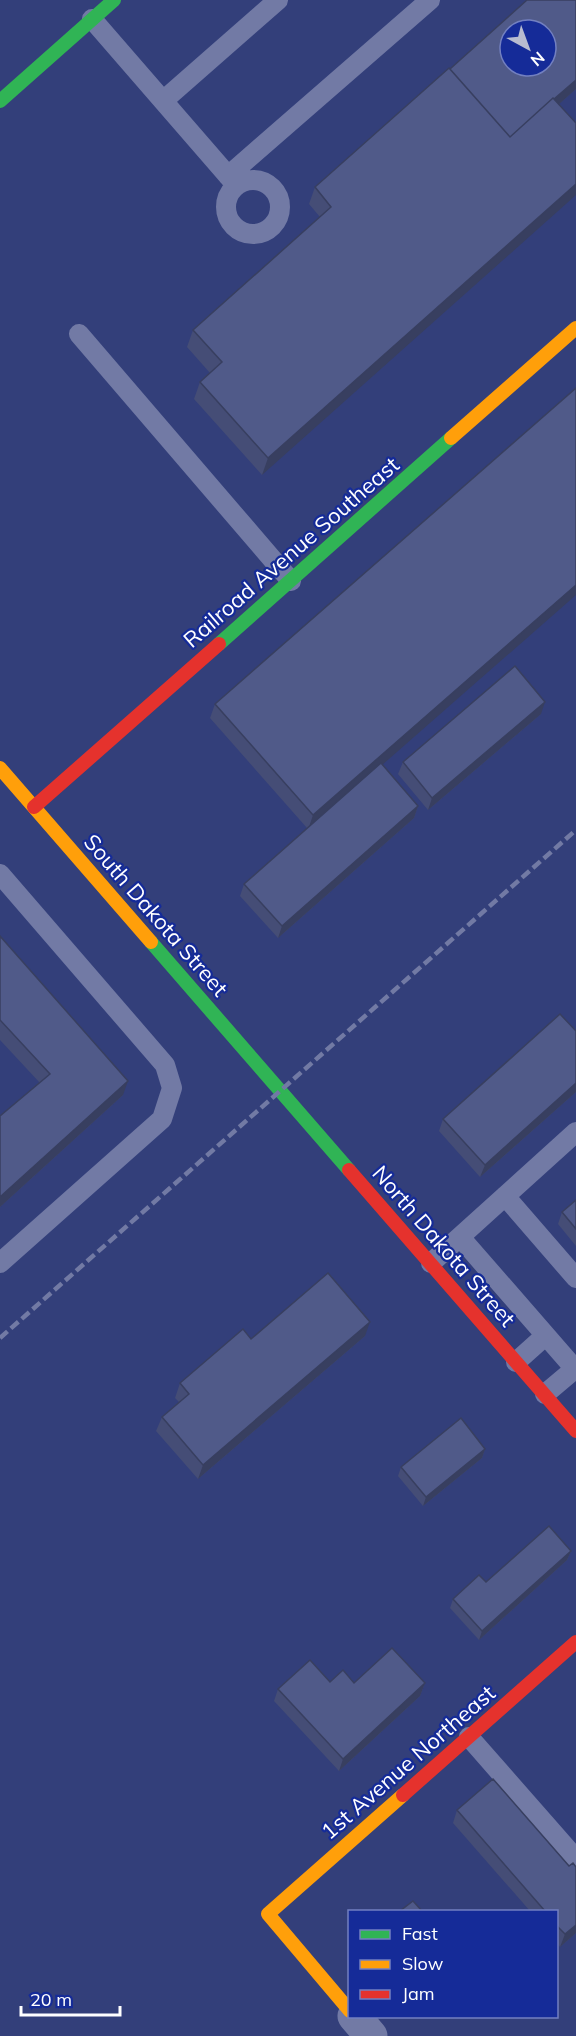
<svg xmlns="http://www.w3.org/2000/svg" width="576" height="2036" font-family="Mulish,sans-serif">
<style>
.lines{fill:none;stroke-linecap:round;stroke-linejoin:round}
.lane{stroke:#727aa5;stroke-width:20}
.street{stroke:#727aa5;stroke-width:33}
.fast{stroke:#30b455;stroke-width:14}
.slow{stroke:#ff9f0a;stroke-width:14}
.jam{stroke:#e5322d;stroke-width:14}
.rail{stroke:#727aa4;stroke-width:4.5;stroke-dasharray:10 4.5;stroke-linecap:butt}
.wall{fill:#454d76}
.shaded-wall{fill:#383f60}
.building{fill:#505a89;stroke:#383f60;stroke-width:1.5;fill-rule:evenodd}
.labels{text-anchor:middle;stroke-width:4.5;stroke-linejoin:round;paint-order:stroke}
.street-label{font-size:22px;fill:#fff;stroke:#152b98}
</style>
<rect width="100%" height="100%" fill="#333f7a"/>
<g class="lines">
<!-- lane -->
<path class="lane" d="M92,19L236,185
M164,100L278,0
M228,176L430,0
M226 207a27 27 0 1 1 54 0a27 27 0 1 1-54 0Z
M79,334L291,581
M0,874L165,1065L172,1088L162,1119L0,1263
M505,1196L576,1278
M460,1237L575,1369
M431,1263L576,1132
M516,1362L545,1336
M545,1394L576,1368
M469,1737L576,1859"/>
<!-- street -->
<path class="street" d="M354,2016L371,2036"/>
<!-- fast -->
<path class="fast" d="M0,101L114,0
M219,644L451,438
M151,942L349,1170"/>
<!-- slow -->
<path class="slow" d="M451,438L576,328
M0,768L151,942
M350,2011L268,1914L403,1795"/>
<!-- jam -->
<path class="jam" d="M34,807L219,644
M349,1170L576,1431
M403,1795L576,1642"/>
<!-- rail -->
<path class="rail" d="M0,1338L576,830"/>
</g>
<!-- wall -->
<path class="wall" d="M576,0V89L559,104L262,475L194,399L200,382L210,373L187,347L193,330L320,217L309,204L315,187L450,69Z
M215,704L382,764L418,806L414,818L278,938L240,896L244,884L307,828L210,718Z
M541,714L428,810L398,774L403,762Z
M0,936L123,1095L0,1207V1116L40,1083L0,1040Z
M576,1031V1092L480,1177L439,1131L443,1119Z
M576,1200V1246L558,1224L562,1212Z
M365,1336L198,1479L156,1431L162,1417L179,1402L175,1398L180,1383L251,1339Z
M485,1449L482,1458L423,1506L398,1476L401,1467Z
M571,1551L567,1560L479,1640L450,1608L453,1599L486,1582Z
M330,1682L354,1683H425L420,1696L339,1771L274,1701L278,1689Z
M493,1779L569,1866L573,1863L576,1867V1933L560,1947L556,1942V1911H530L453,1823L457,1810Z"/>
<!-- shaded-wall -->
<path class="shaded-wall" d="M576,80V89L504,153L509,139Z
M576,184V195L262,475L268,458Z
M576,585V595L308,830L313,815Z
M545,702L541,714L428,810L432,798Z
M418,806L414,818L278,938L282,926Z
M128,1081L123,1095L0,1207V1197Z
M576,1083V1092L480,1177L485,1165Z
M370,1322L365,1336L198,1479L203,1465Z
M485,1449L482,1458L423,1506L426,1497Z
M571,1551L567,1560L479,1640L482,1631Z
M425,1683L420,1696L339,1771L343,1759Z
M576,1925V1933L560,1947L565,1934Z"/>
<!-- building -->
<path class="building" d="M527,0H576V80L554,99L553,98L510,137L450,69ZM510,30H546V66H510Z
M449,68L510,137L553,98L576,123V184L268,458L200,382L222,362L193,330L331,207L315,187Z
M576,388V585L313,815L215,704Z
M515,666L545,702L432,798L403,762Z
M381,763L418,806L282,926L244,884Z
M0,936L128,1081L0,1197V1116L50,1074L0,1020Z
M560,1014L576,1031V1083L485,1165L443,1119Z
M576,1200V1229L562,1212Z
M328,1273L370,1322L203,1465L162,1417L189,1394L180,1383L243,1329L251,1339Z
M461,1418L485,1449L426,1497L401,1467Z
M549,1526L571,1551L482,1631L453,1599L479,1575L486,1582Z
M392,1648L425,1683L343,1759L278,1689L310,1660L330,1682L343,1670L354,1683Z
M493,1779L569,1866L573,1863L576,1867V1925L565,1934L556,1925V1911H545L457,1810Z
M413,1901L422,1911H400Z"/>
<g class="labels">
<!-- street labels -->
<g class="street-label">
<text transform="translate(291 552) rotate(-41)" y="8">Railroad Avenue Southeast</text>
<text transform="translate(156 915) rotate(49)" y="8">South Dakota Street</text>
<text transform="translate(444 1246) rotate(49)" y="8">North Dakota Street</text>
<text transform="translate(408 1762) rotate(-41)" y="8">1st Avenue Northeast</text>
</g>
</g>
<!-- legend -->
<rect x="348" y="1910" width="210" height="108" fill="#152b98" stroke="#7380c1" stroke-width="1.5"/>
<rect x="360" y="1930" width="30" height="9" fill="#30b455" stroke="#7380c1" stroke-width="1.5"/>
<text x="402" y="1940" font-size="18" fill="#ffffff">Fast</text>
<rect x="360" y="1960" width="30" height="9" fill="#ff9f0a" stroke="#7380c1" stroke-width="1.5"/>
<text x="402" y="1970" font-size="18" fill="#ffffff">Slow</text>
<rect x="360" y="1990" width="30" height="9" fill="#e5322d" stroke="#7380c1" stroke-width="1.5"/>
<text x="402" y="2000" font-size="18" fill="#ffffff">Jam</text>
<!-- north arrow -->
<g transform="translate(528 48) rotate(139)"><circle r="28" fill="#152b98" stroke="#7380c1" stroke-width="1.5"/>
<path d="M0-4.5L10 22L0 15L-10 22Z" fill="#b8bcd0"/>
<text y="-9" font-size="16" font-weight="bold" text-anchor="middle" fill="#ffffff">N</text>
</g>
<!-- scale -->
<path d="M21 2006v9h99v-9" fill="none" stroke="#ffffff" stroke-width="3"/>
<text x="30" y="2006" font-size="18" fill="#ffffff" stroke="#152b98" stroke-width="4.5" paint-order="stroke">20 m</text>
</svg>
